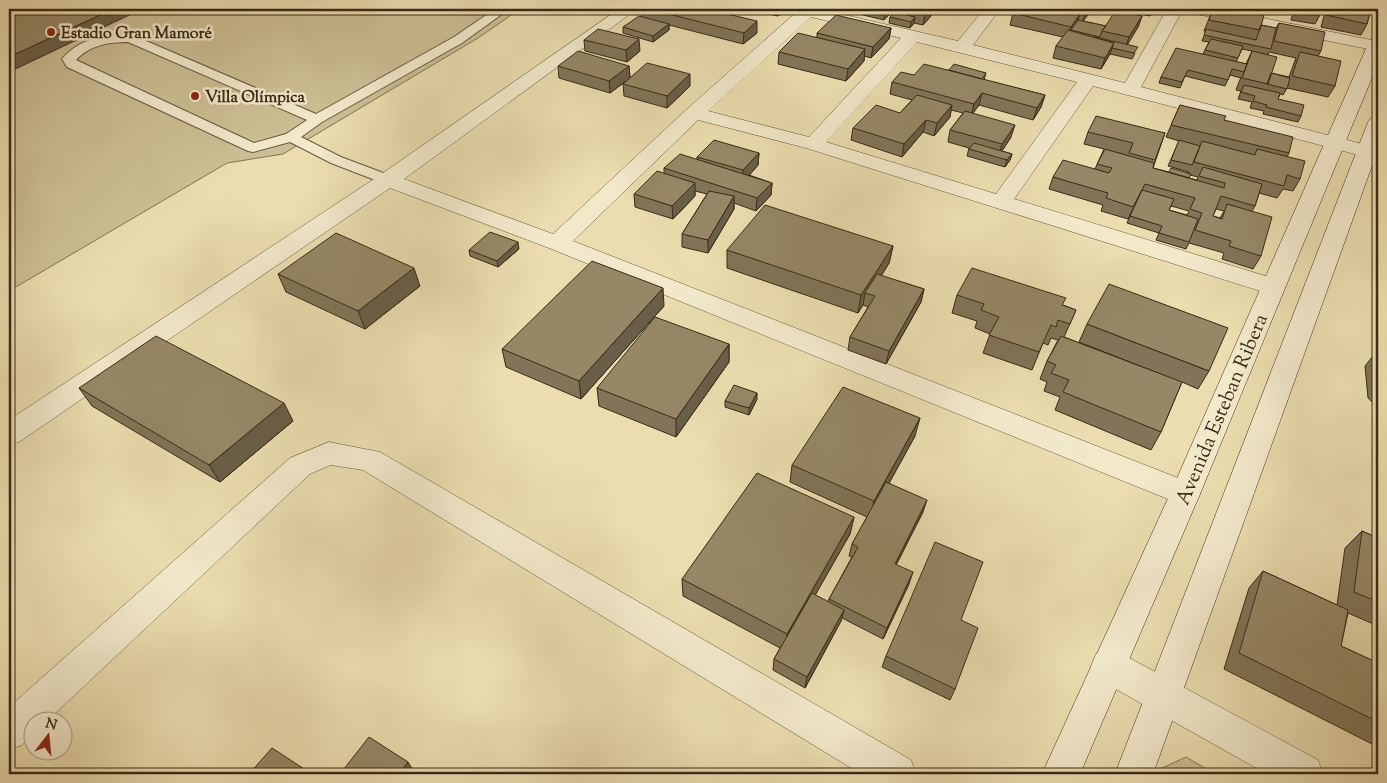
<svg xmlns="http://www.w3.org/2000/svg" width="1387" height="783" font-family="'Sorts Mill Goudy',serif">
<style>
.green{fill:#cdbf95;stroke:#837456}
.lines{fill:none;stroke-linecap:round;stroke-linejoin:round}
.lane-casing{stroke:#66573c;stroke-width:2}
.street-casing{stroke:#66573c;stroke-width:1}
.secondary-casing{stroke:#392a16;stroke-width:1}
.lane{fill:#f2e9cb;fill-rule:evenodd}
.street{fill:#f2e9cb;fill-rule:evenodd}
.secondary{fill:#f2e9cb;fill-rule:evenodd}
.wall{fill:#817458;stroke:#392a16;fill-rule:evenodd}
.shaded-wall{fill:#695e47;stroke:#392a16}
.building{fill:#968766;stroke:#392a16}
.poi-dot{fill:#8f2418;stroke:#f2e9cb;stroke-width:2}
.labels{text-anchor:middle;stroke-width:5;stroke-linejoin:round;paint-order:stroke}
.far-poi-label{font-size:16px;font-weight:bold;fill:#392a16;stroke:#f2e9cb;text-anchor:start}
.street-label{font-size:20px;fill:#392a16;stroke:#f2e9cb}
</style>
<rect width="100%" height="100%" fill="#ebddaf"/>
<filter id="stains"><feTurbulence type="fractalNoise" baseFrequency=".004" numOctaves="4"/><feColorMatrix values="0 0 0 0 .2 0 0 0 0 .09 0 0 0 0 .02 0 0 0 .5 -.17"/></filter>
<radialGradient id="worn" r=".72"><stop offset=".6" stop-color="#630" stop-opacity="0"/><stop offset="1" stop-color="#630" stop-opacity=".3"/></radialGradient>
<!-- green -->
<path class="green" d="M9,9H520L478,38L283,154L227,163L9,291Z
M1186,757L1215,774H1156L1158,770Z"/>
<g class="lines">
<!-- lane casing -->
<g class="lane-casing">
<path id="lane" d="M495,9H509L462,43L322,122L301,137L341,157L394,177L396,180L394,183L388,185L331,163L290,142L253,152L248,151L67,67L62,59C78,39 106,34 130,34L316,114L454,37ZM128,42L307,120L286,134L254,143L76,60C90,45 109,42 128,42Z"/>
</g>
<!-- street casing -->
<g class="street-casing">
<path id="street" d="M619,9H637L404,179L553,234L687,109L800,9H819L958,41L984,9H1000L973,45L1125,83L1167,9H1183L1141,87L1378,148V160L1093,86L1014,199L1282,281L1285,287L1282,293L1273,295L806,148L698,120L573,241L1196,485L1200,494L1196,503L1185,506L549,248L390,188L19,442L9,445V420L380,175ZM811,17L901,38L809,137L708,111ZM917,42L1077,82L996,194L826,142Z
M1188,9H1219L1376,41H1378V51L1196,14L1190,12Z
M329,442L380,452L911,760L916,774H861L363,470L331,465L310,474L48,720H32V735L22,745L9,750V707L290,458Z
M1109,649L1122,654L1318,760L1323,774H1267L1096,678L1091,666L1096,654Z"/>
</g>
<!-- secondary casing -->
<g class="secondary-casing">
<path id="secondary" d="M1378,37V63L1200,494L1080,774H1042L1170,494L1369,42L1372,38Z
M1378,116V149L1153,774H1115L1368,122L1371,118Z"/>
</g>
<!-- lane -->
<use href="#lane" class="lane"/>
<!-- street -->
<use href="#street" class="street"/>
<!-- secondary -->
<use href="#secondary" class="secondary"/>
</g>
<!-- wall -->
<path class="wall" d="M641,9H706L757,33L743,44L669,25V30L653,42L623,33V27L642,17Z
M758,9H786L778,16L758,12Z
M838,9H895L884,20Z
M895,9H937L923,25L914,23L910,28L889,23L890,17L895,12Z
M955,9H967L965,11Z
M1017,9H1090L1087,16L1083,21L1106,26L1142,16L1138,27L1127,44L1135,53L1132,59L1110,54L1101,69L1053,58L1056,46L1063,37L1010,25L1013,13Z
M1121,9H1154L1150,16L1120,10Z
M1294,9H1322L1321,13L1315,24L1291,20Z
M1326,9H1371L1367,24L1361,35L1321,27Z
M1212,11L1261,25L1276,28L1279,23L1321,51L1318,56L1335,86L1328,97L1287,88L1283,95L1280,94L1278,99L1301,116L1298,122L1263,114L1264,111L1250,108L1252,102L1238,99L1241,91L1236,90L1241,77V78L1230,75L1225,86L1185,76L1180,88L1159,83L1161,77L1203,54L1209,42L1202,41L1206,31H1204ZM1242,49L1252,51L1246,64L1236,62ZM1269,52L1296,58L1294,63L1289,77L1271,73L1268,55Z
M891,28L889,39L871,58L864,56V61L846,81L778,64L779,52L817,38V33Z
M584,40L640,51L627,62L585,51Z
M558,66H629L630,78L610,93L559,78Z
M949,70L986,73L984,80L1045,95L1041,107L1033,120L979,105L973,113L1011,137L1002,151L1012,154L1010,160L1005,167L967,156L969,148L948,142L950,130L963,113L951,110L950,117L934,136L923,132L902,157L851,140L853,128L900,113L912,100L890,94L892,82L914,75Z
M623,84L690,86L667,108L624,96Z
M1180,105L1224,120L1289,153L1287,157L1300,179L1293,191L1283,189L1277,198L1259,193L1255,206L1252,211L1261,256L1253,269L1222,259L1224,253L1189,243L1186,249L1156,240L1159,233L1127,223L1133,209L1128,219L1101,211L1103,205L1049,189L1053,177L1095,169L1104,149L1084,144L1088,132L1165,133L1153,168L1169,172L1188,173L1189,172L1168,166L1179,141L1166,137ZM1190,175L1198,177L1197,180L1189,178ZM1171,206L1189,211L1187,215L1169,210ZM1216,209L1224,211L1220,218L1213,216Z
M759,153L758,165L749,175L772,183L771,195L756,211L734,203V209L708,253L682,247V234L707,194L695,191V196L673,219L635,207L634,194L664,174V168L697,159V157Z
M893,246L889,263L881,276L924,289L921,302L886,364L848,350L850,337L868,307L863,305L858,313L727,268V250Z
M519,249L498,267L470,256L469,250Z
M278,274L420,286L365,329L286,292Z
M957,295L1063,305L1076,310L1064,337L1165,376L1079,342L1087,324L1209,371L1198,389L1182,382L1161,432L1151,450L1055,410L1060,397L1044,391L1047,382L1040,379L1047,361L1058,340L1051,338L1048,345L1043,343L1032,370L983,353L990,334L975,328L977,321L952,313Z
M664,306L581,399L506,367L502,349Z
M1378,331V408L1368,398L1365,366L1373,356Z
M729,344V362L676,437L599,406L597,388Z
M79,388L293,421L220,482L92,406Z
M757,399L749,415L725,407V401Z
M915,436L889,483L923,512L896,565L909,584L883,639L842,618L841,621L805,688L773,670L774,659L780,648L683,596L682,579L854,517L850,534L815,595L828,602L829,599L852,557L849,556L852,544L867,517L790,482L792,465Z
M1362,531L1378,538V626L1348,613L1341,646L1378,663V747L1224,669L1249,588L1263,571L1337,605L1345,548Z
M961,620L955,689L950,700L882,667L886,656Z"/>
<!-- shaded-wall -->
<path class="shaded-wall" d="M113,9H142L9,72V57Z
M780,9H786L778,16V10Z
M885,9H895L884,20Z
M929,9H937L923,25L925,14Z
M1088,9H1090L1087,16L1082,23L1086,11Z
M1080,14L1076,26L1071,30L1069,36L1067,38L1071,27Z
M1142,16L1138,27L1125,49L1129,37Z
M915,17L914,23L910,28L911,22Z
M757,21V33L743,44L744,33Z
M669,24V30L653,42V36Z
M891,28L889,39L871,58L873,47Z
M639,39L640,51L627,62L626,50Z
M1114,43L1110,54L1101,69L1105,58Z
M865,49L864,61L846,81L848,69Z
M629,66L630,78L610,93L609,81Z
M690,74V86L667,108V96Z
M982,93L979,105L971,116L974,104Z
M1045,95L1041,107L1033,120L1037,108Z
M952,105L950,117L934,136L937,123Z
M926,120L923,132L902,157L904,144Z
M1015,125L1011,137L998,157L1002,144Z
M759,153L758,165L743,183V170Z
M1012,154L1010,160L1005,167L1007,160Z
M695,183V196L673,219L672,206Z
M772,183L771,195L756,211L757,198Z
M734,196V209L708,253V240Z
M518,242L519,249L498,267L497,261Z
M893,246L889,263L870,294L865,293L863,305L858,313L861,295Z
M414,268L420,286L365,329L358,311Z
M663,288L664,306L581,399L579,381Z
M924,289L921,302L886,364L889,351Z
M729,344V362L676,437V419Z
M757,393V399L749,415V408Z
M284,403L293,421L220,482L209,465Z
M920,418L915,436L870,518L874,501Z
M927,500L923,512L891,575L895,564Z
M854,517L850,534L784,650L787,634Z
M913,572L909,584L883,639L887,628Z
M844,610L841,621L805,688L807,677Z
M408,762L414,772L412,774H399Z"/>
<!-- building -->
<path class="building" d="M30,9H113L9,57V18Z
M649,9H706L757,21L744,33Z
M771,9H780L778,10Z
M904,9H929L925,14Z
M1017,9H1047L1053,10L1054,9H1088L1086,11L1076,9L1074,13L1080,14L1071,27L1013,13Z
M1144,9H1153L1152,11Z
M1228,9H1233L1264,15L1260,30L1209,20L1212,11L1226,14Z
M1299,9H1322L1321,13Z
M1329,9H1371L1367,24L1326,15Z
M1116,10L1142,16L1129,37L1102,31Z
M895,12L915,17L911,22L890,17Z
M836,15L891,28L873,47L817,33Z
M639,16L669,24L653,36L623,27Z
M1078,20L1106,26L1102,31L1100,37L1071,30Z
M1279,23L1325,32L1321,51L1274,41Z
M1261,25L1276,28L1271,49L1204,35L1206,29L1256,40Z
M598,29L639,39L626,50L584,40Z
M1068,30L1114,43L1105,58L1056,46Z
M798,33L865,49L848,69L779,52Z
M1094,37H1095L1138,47L1134,53L1112,48L1114,43Z
M1211,39L1243,46L1238,58L1205,50Z
M1176,48L1247,64L1244,72L1232,69L1228,80L1188,70L1182,82L1161,77Z
M578,51L629,66L609,81L558,66Z
M1252,51L1277,57L1268,84L1242,78Z
M1300,52L1341,61L1335,86L1292,76Z
M647,63L690,74L667,96L623,84Z
M924,64L1045,95L1037,108L982,93L974,104L892,82L901,72L914,75Z
M954,64L986,73L982,79L949,70Z
M1271,73L1290,78L1287,89L1267,84Z
M1244,85L1280,93L1278,99L1304,105L1301,116L1266,107L1267,105L1253,101L1255,96L1241,92Z
M917,95L952,105L937,123L926,120L904,144L853,128L876,105L900,113Z
M1180,105L1226,116L1224,120L1293,137L1289,153L1171,125Z
M965,111L1015,125L1002,144L950,130Z
M1096,116L1165,133L1155,160L1129,153L1133,143L1088,132Z
M714,140L759,153L743,170L697,157Z
M1179,140L1200,146L1192,165L1171,160Z
M1202,141L1255,155L1257,149L1305,161L1300,179L1287,175L1284,186L1194,162Z
M974,143L1012,154L1007,160L969,149Z
M1105,149L1154,163L1153,168L1224,188L1225,183L1199,176L1203,167L1262,184L1255,206L1221,196L1213,216L1222,219L1227,204L1272,217L1261,256L1229,246L1231,241L1195,230L1202,213L1190,209L1195,198L1145,184L1133,207L1106,198L1108,193L1053,177L1063,160L1109,173L1112,168L1097,164Z
M680,154L772,183L757,198L664,168Z
M1171,168L1191,174L1189,178L1169,172Z
M657,171L695,183L672,206L634,194Z
M1142,190L1174,199L1169,210L1198,219L1189,242L1159,233L1162,226L1130,216Z
M709,191L734,196L708,240L682,234Z
M765,205L893,246L861,295L727,250Z
M490,232L518,242L497,261L469,250Z
M336,233L414,268L358,311L278,274Z
M592,261L663,288L579,381L502,349Z
M972,268L1066,298L1062,305L1076,310L1070,324L1058,320L1056,327L1051,325L1039,352L989,335L999,317L981,310L984,304L957,295Z
M877,274L924,289L889,351L850,337L875,296L865,293Z
M1109,284L1228,328L1209,371L1087,324Z
M655,317L729,344L676,419L597,388Z
M156,336L284,403L209,465L79,388Z
M1061,336L1182,382L1161,432L1063,392L1069,380L1051,373L1056,365L1047,361Z
M1375,354L1378,355V382Z
M734,385L757,393L749,408L725,401Z
M843,387L920,418L874,501L792,465Z
M757,473L854,517L787,634L682,579Z
M886,482L927,500L895,564L913,572L887,628L829,599L858,547L852,544Z
M1362,531L1378,538V602L1354,592Z
M935,542L983,562L961,620L978,628L955,689L886,656Z
M1263,571L1348,610L1341,646L1378,663V722L1239,653Z
M812,593L844,610L807,677L774,659Z
M369,737L408,762L399,774H340Z
M272,748L312,774H249Z"/>
<!-- markers -->
<g class="poi-dot">
<circle cx="51" cy="32" r="5"/>
<circle cx="195" cy="96" r="5"/>
</g>
<g class="labels">
<!-- far-poi labels -->
<g class="far-poi-label">
<text x="61" y="38">Estadio Gran Mamoré</text>
<text x="205" y="102">Villa Olímpica</text>
</g>
<!-- street labels -->
<g class="street-label">
<text transform="translate(1221 409) rotate(-67)" y="7">Avenida Esteban Ribera</text>
</g>
</g>
<!-- margin -->
<rect width="1387" height="783" fill="none" stroke="#ebddaf" stroke-width="30"/>
<rect x="10" y="10" width="1367" height="763" fill="none" stroke="#392a16" stroke-width="2.5"/>
<rect x="15" y="15" width="1357" height="753" fill="none" stroke="#392a16"/>
<!-- north arrow -->
<g transform="translate(48 736) rotate(16)"><circle r="24" fill="#f2e9cb" stroke="#a89d83"/>
<path d="M0-4L9 19L0 12L-9 19Z" fill="#8f2418"/>
<text y="-8" font-size="14" font-weight="bold" text-anchor="middle" fill="#392a16">N</text>
</g>
<rect width="100%" height="100%" filter="url(#stains)"/>
<rect width="100%" height="100%" fill="url(#worn)"/>
</svg>
